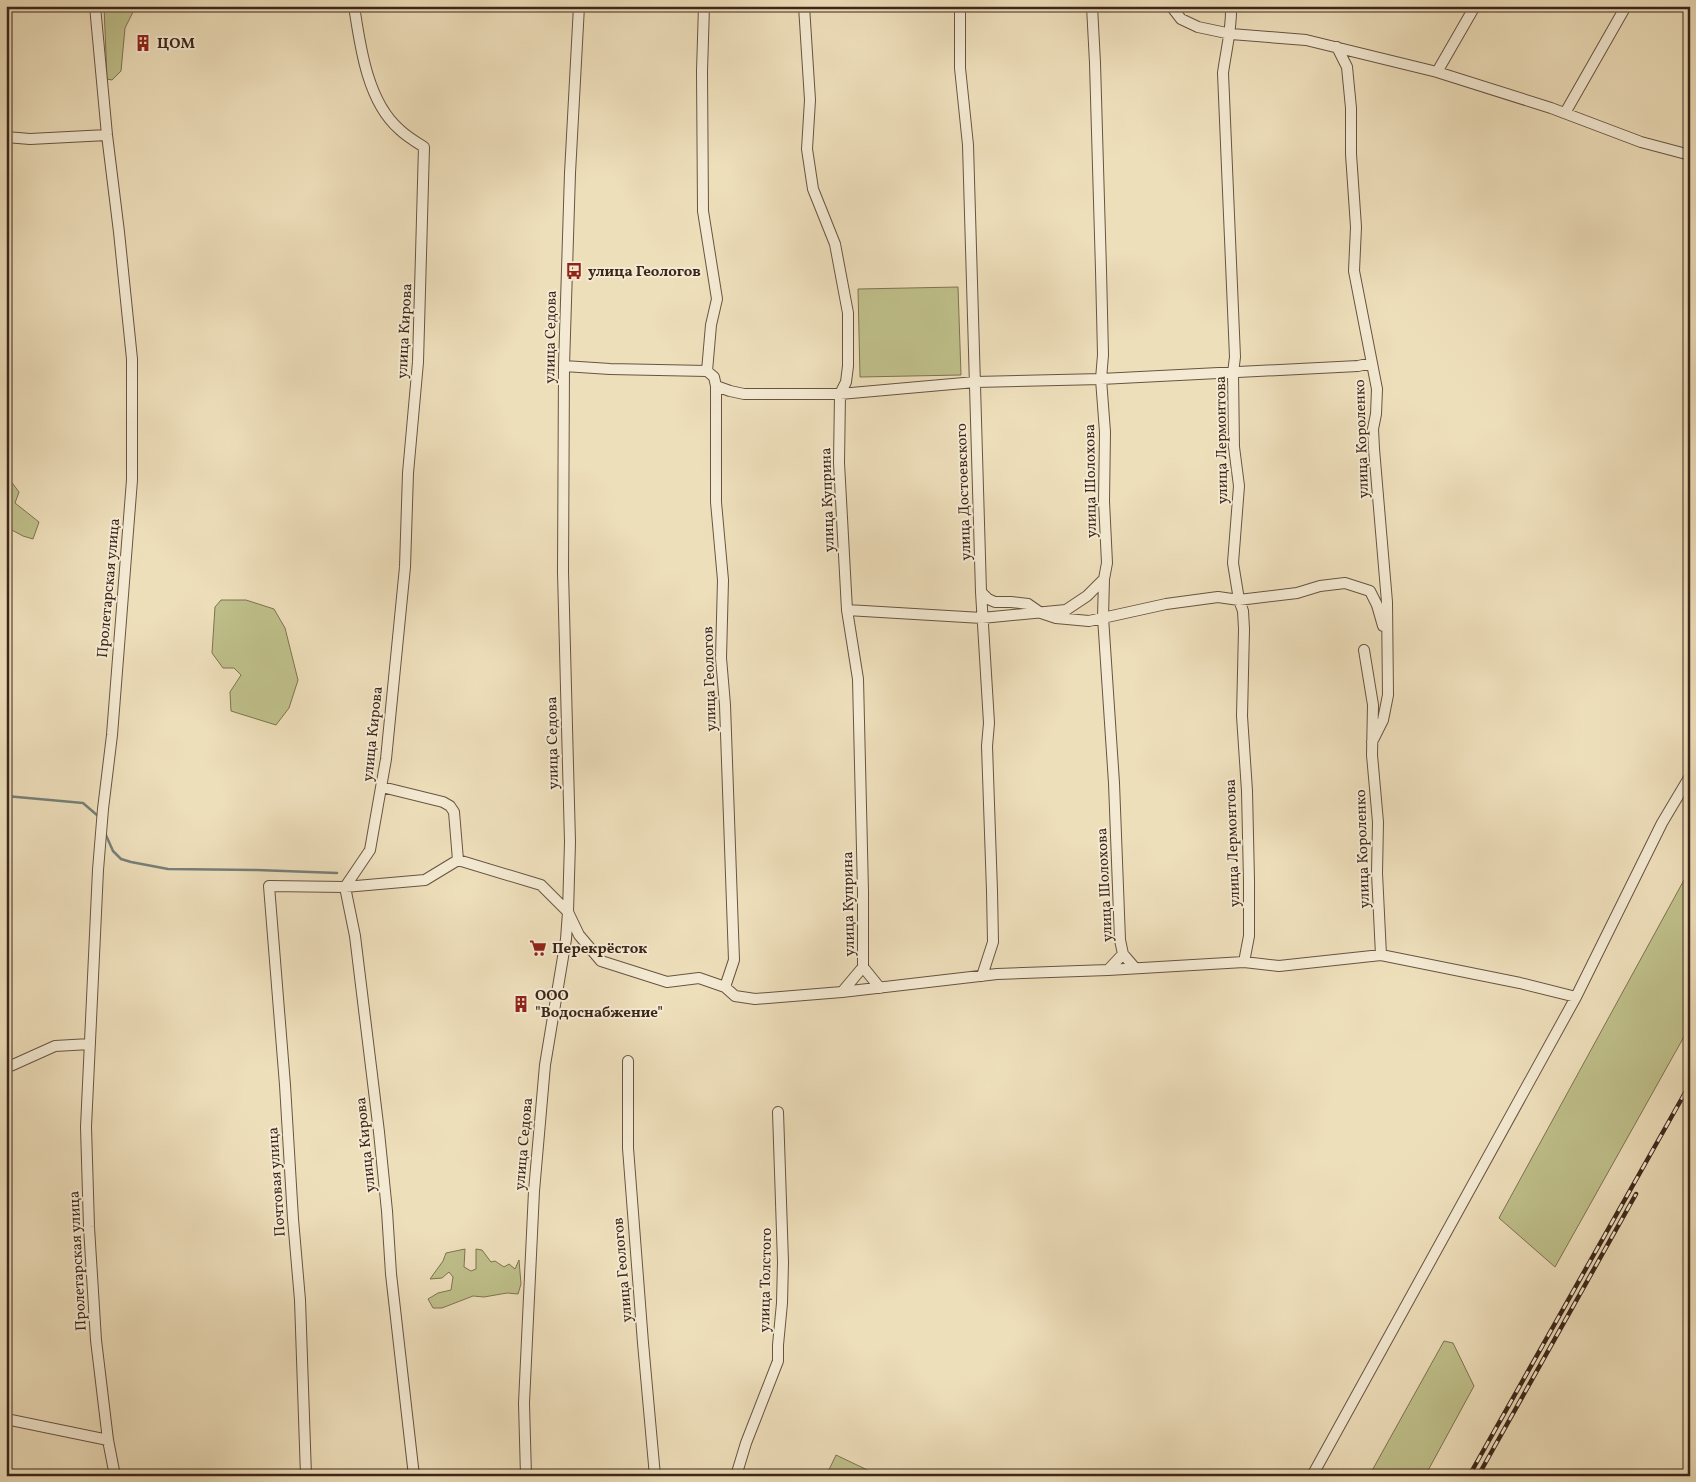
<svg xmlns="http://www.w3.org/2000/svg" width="1696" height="1482" font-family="Vollkorn,serif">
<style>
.green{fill:#bfc08b;stroke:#7e7352}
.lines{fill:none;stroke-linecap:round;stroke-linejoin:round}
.stream{stroke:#767f79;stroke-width:2.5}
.minor-casing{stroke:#685442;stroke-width:12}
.minor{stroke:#f4ead3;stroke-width:10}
.rail-casing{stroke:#3c261a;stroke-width:4.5}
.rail{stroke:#f4ead3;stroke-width:2.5;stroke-dasharray:8;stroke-linecap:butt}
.labels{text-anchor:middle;stroke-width:4;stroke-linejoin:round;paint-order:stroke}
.poi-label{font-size:15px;font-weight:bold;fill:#3c261a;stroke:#f4ead3;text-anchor:start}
.street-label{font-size:15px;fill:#3c261a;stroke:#f4ead3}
</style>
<rect width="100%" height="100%" fill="#eedfbb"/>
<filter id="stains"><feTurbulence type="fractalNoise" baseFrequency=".004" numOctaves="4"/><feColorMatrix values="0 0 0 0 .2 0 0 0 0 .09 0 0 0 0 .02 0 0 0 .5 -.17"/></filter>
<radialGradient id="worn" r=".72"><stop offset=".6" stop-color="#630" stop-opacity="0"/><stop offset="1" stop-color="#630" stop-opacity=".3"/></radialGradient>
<!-- green -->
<path class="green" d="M104,6H136L125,28L121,71L112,80L107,79Z
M958,287L961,375L860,377L858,289Z
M7,476L19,492L15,503L39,522L33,539L23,536L8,528L6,529Z
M221,600H246L274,609L285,628L298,680L289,708L276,725L231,711L230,692L241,675L234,668H223L212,653L215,607Z
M1690,869V1026L1555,1267L1499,1218Z
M465,1249L464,1267L471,1271L476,1269V1249L482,1250L491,1262L495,1261L504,1267L509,1264L515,1269L519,1260L521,1284L518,1294L507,1293L484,1297L473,1296L442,1308H433L428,1299L438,1293L451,1290L453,1277L449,1272L442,1278L430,1279L443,1261L446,1253Z
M1444,1341L1453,1343L1474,1386L1425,1476H1369Z
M836,1455L880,1476H826Z"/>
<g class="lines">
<!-- stream -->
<path class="stream" d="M6,796L83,803L98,816
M105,833L113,851L121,859L131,862L168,869L257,870L337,873"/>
<!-- minor casing -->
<g class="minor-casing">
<path id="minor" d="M95,6L107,135L119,232L132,359V480L112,735L103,809L98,870L86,1127L89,1227L96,1340L108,1440L115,1476
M354,6C360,45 367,101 399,129C406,136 416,142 424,147L418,362L408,473L405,567L386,759L370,850L345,887L355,936L379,1132L387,1211L391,1274L414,1476
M704,6L702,71L703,211L717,299L711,325L707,371
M804,6L810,100L807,149L813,189L835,244L848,313V366L846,382L840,394L839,463L847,610L858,679L863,892V967L842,992
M960,6V68L968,145L981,592L989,723L987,746L992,891L993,942L982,976
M1092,6L1095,63L1101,270L1103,355L1101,379L1105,432L1104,501L1107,563L1104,579L1103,617L1114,783L1120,940L1123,954
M1171,6L1181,19L1198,27L1231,34L1306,40L1437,72L1551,108L1641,142L1690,155
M1231,6C1232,29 1226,50 1223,73L1235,357L1233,373L1234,447L1239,486L1233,563L1239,600L1243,611L1244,629L1242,716L1247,791L1249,881V936L1244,962
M1337,47L1347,67L1351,108V154L1356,227L1354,271L1377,389L1376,414L1373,429L1374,449L1387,602L1388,695L1383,720L1372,742
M1437,72L1475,6
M1565,113L1626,6
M6,137L30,139L107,135
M564,366L610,369L707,371L714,377L716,386V502L723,580L721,658L725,705L734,960L725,987
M716,386L730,391L744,394H840L975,382L1101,379L1358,366L1372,363
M981,592L988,599L995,602H1011L1028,604L1041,613L1056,618L1089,621L1166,604L1218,597L1239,600L1297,593L1320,586L1345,583L1370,591L1377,605L1383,626
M847,610L982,618L1066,610L1087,596L1104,579
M1364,650L1373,705L1372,755L1378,822L1377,873L1381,955
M382,787L443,802L450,806L454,812L458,860L541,885L568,912L579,935L601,961L667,982L699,978L725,987L735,996L755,999L842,992L997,974L1108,970L1123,954L1135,968
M863,967L880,988
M1108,970L1244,962L1279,966L1381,955L1520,983L1576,997
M628,1061V1148L643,1343L655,1476
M6,1068L55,1046L90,1044
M6,1419L108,1440
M306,1476L300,1300L293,1219L285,1085L269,886L345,887L425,880L458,860
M526,1476L524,1403L534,1191L545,1065L566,939L568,912L570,842L563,572L564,366L570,173L579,6
M736,1476L746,1443L778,1361V1345L782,1303L783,1262L778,1112
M1312,1476L1576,997L1662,823L1690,776"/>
</g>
<!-- minor -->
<use href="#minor" class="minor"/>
<!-- rail casing -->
<g class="rail-casing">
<path id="rail" d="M1469,1476L1690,1084
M1478,1476L1636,1194"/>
</g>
<!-- rail -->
<use href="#rail" class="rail"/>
</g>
<!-- icons -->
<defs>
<g id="building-bare" transform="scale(1.35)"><path d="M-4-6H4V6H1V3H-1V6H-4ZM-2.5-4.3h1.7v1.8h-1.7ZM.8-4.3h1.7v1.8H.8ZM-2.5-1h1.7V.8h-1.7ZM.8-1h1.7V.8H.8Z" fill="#8f2418" stroke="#f4ead3" stroke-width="2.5" paint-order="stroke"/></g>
<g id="bus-bare" transform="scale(1.35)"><path d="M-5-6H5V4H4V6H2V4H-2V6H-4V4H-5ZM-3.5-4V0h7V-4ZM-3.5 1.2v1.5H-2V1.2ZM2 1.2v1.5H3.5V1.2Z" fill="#8f2418" stroke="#f4ead3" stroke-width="2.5" paint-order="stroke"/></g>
<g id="supermarket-bare" transform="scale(1.35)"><path d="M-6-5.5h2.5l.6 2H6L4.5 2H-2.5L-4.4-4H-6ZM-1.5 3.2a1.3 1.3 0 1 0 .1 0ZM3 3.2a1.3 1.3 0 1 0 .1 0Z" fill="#8f2418" stroke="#f4ead3" stroke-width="2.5" paint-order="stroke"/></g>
</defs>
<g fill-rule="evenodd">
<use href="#building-bare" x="143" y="43"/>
<use href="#bus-bare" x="574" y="271"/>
<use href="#supermarket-bare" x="538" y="948"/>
<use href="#building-bare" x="521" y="1004"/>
</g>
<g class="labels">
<!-- poi labels -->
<g class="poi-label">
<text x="157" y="48">ЦОМ</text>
<text x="588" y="276">улица Геологов</text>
<text x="552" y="953">Перекрёсток</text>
<text x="535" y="1000">ООО<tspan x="535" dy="17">"Водоснабжение"</tspan></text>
</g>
<!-- street labels -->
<g class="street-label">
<text transform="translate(404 331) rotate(-87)" y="5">улица Кирова</text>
<text transform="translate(550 337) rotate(-89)" y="5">улица Седова</text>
<text transform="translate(1361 439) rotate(-92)" y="5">улица Короленко</text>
<text transform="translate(1221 440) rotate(-91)" y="5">улица Лермонтова</text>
<text transform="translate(1090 481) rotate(-91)" y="5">улица Шолохова</text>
<text transform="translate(963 492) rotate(-92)" y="5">улица Достоевского</text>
<text transform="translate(827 500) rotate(-92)" y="5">улица Куприна</text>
<text transform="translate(108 588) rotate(-85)" y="5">Пролетарская улица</text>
<text transform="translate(709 679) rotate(-92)" y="5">улица Геологов</text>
<text transform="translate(372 734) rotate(-84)" y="5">улица Кирова</text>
<text transform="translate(552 743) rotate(-91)" y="5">улица Седова</text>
<text transform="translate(1232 843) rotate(-92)" y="5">улица Лермонтова</text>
<text transform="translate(1362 849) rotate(-92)" y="5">улица Короленко</text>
<text transform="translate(1104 885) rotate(-93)" y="5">улица Шолохова</text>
<text transform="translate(848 904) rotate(-91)" y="5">улица Куприна</text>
<text transform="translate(523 1144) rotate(-85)" y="5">улица Седова</text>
<text transform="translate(365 1145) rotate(-96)" y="5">улица Кирова</text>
<text transform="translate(276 1182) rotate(-94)" y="5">Почтовая улица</text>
<text transform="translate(77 1261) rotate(-93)" y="5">Пролетарская улица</text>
<text transform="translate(622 1270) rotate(-95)" y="5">улица Геологов</text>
<text transform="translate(765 1280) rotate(-89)" y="5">улица Толстого</text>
</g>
</g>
<!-- margin -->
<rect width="1696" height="1482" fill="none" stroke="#eedfbb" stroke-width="25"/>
<rect x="8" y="8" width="1681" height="1467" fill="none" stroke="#3c261a" stroke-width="2.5"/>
<rect x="12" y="12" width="1671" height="1457" fill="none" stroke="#3c261a"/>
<rect width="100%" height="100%" filter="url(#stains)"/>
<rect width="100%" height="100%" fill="url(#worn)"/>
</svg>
